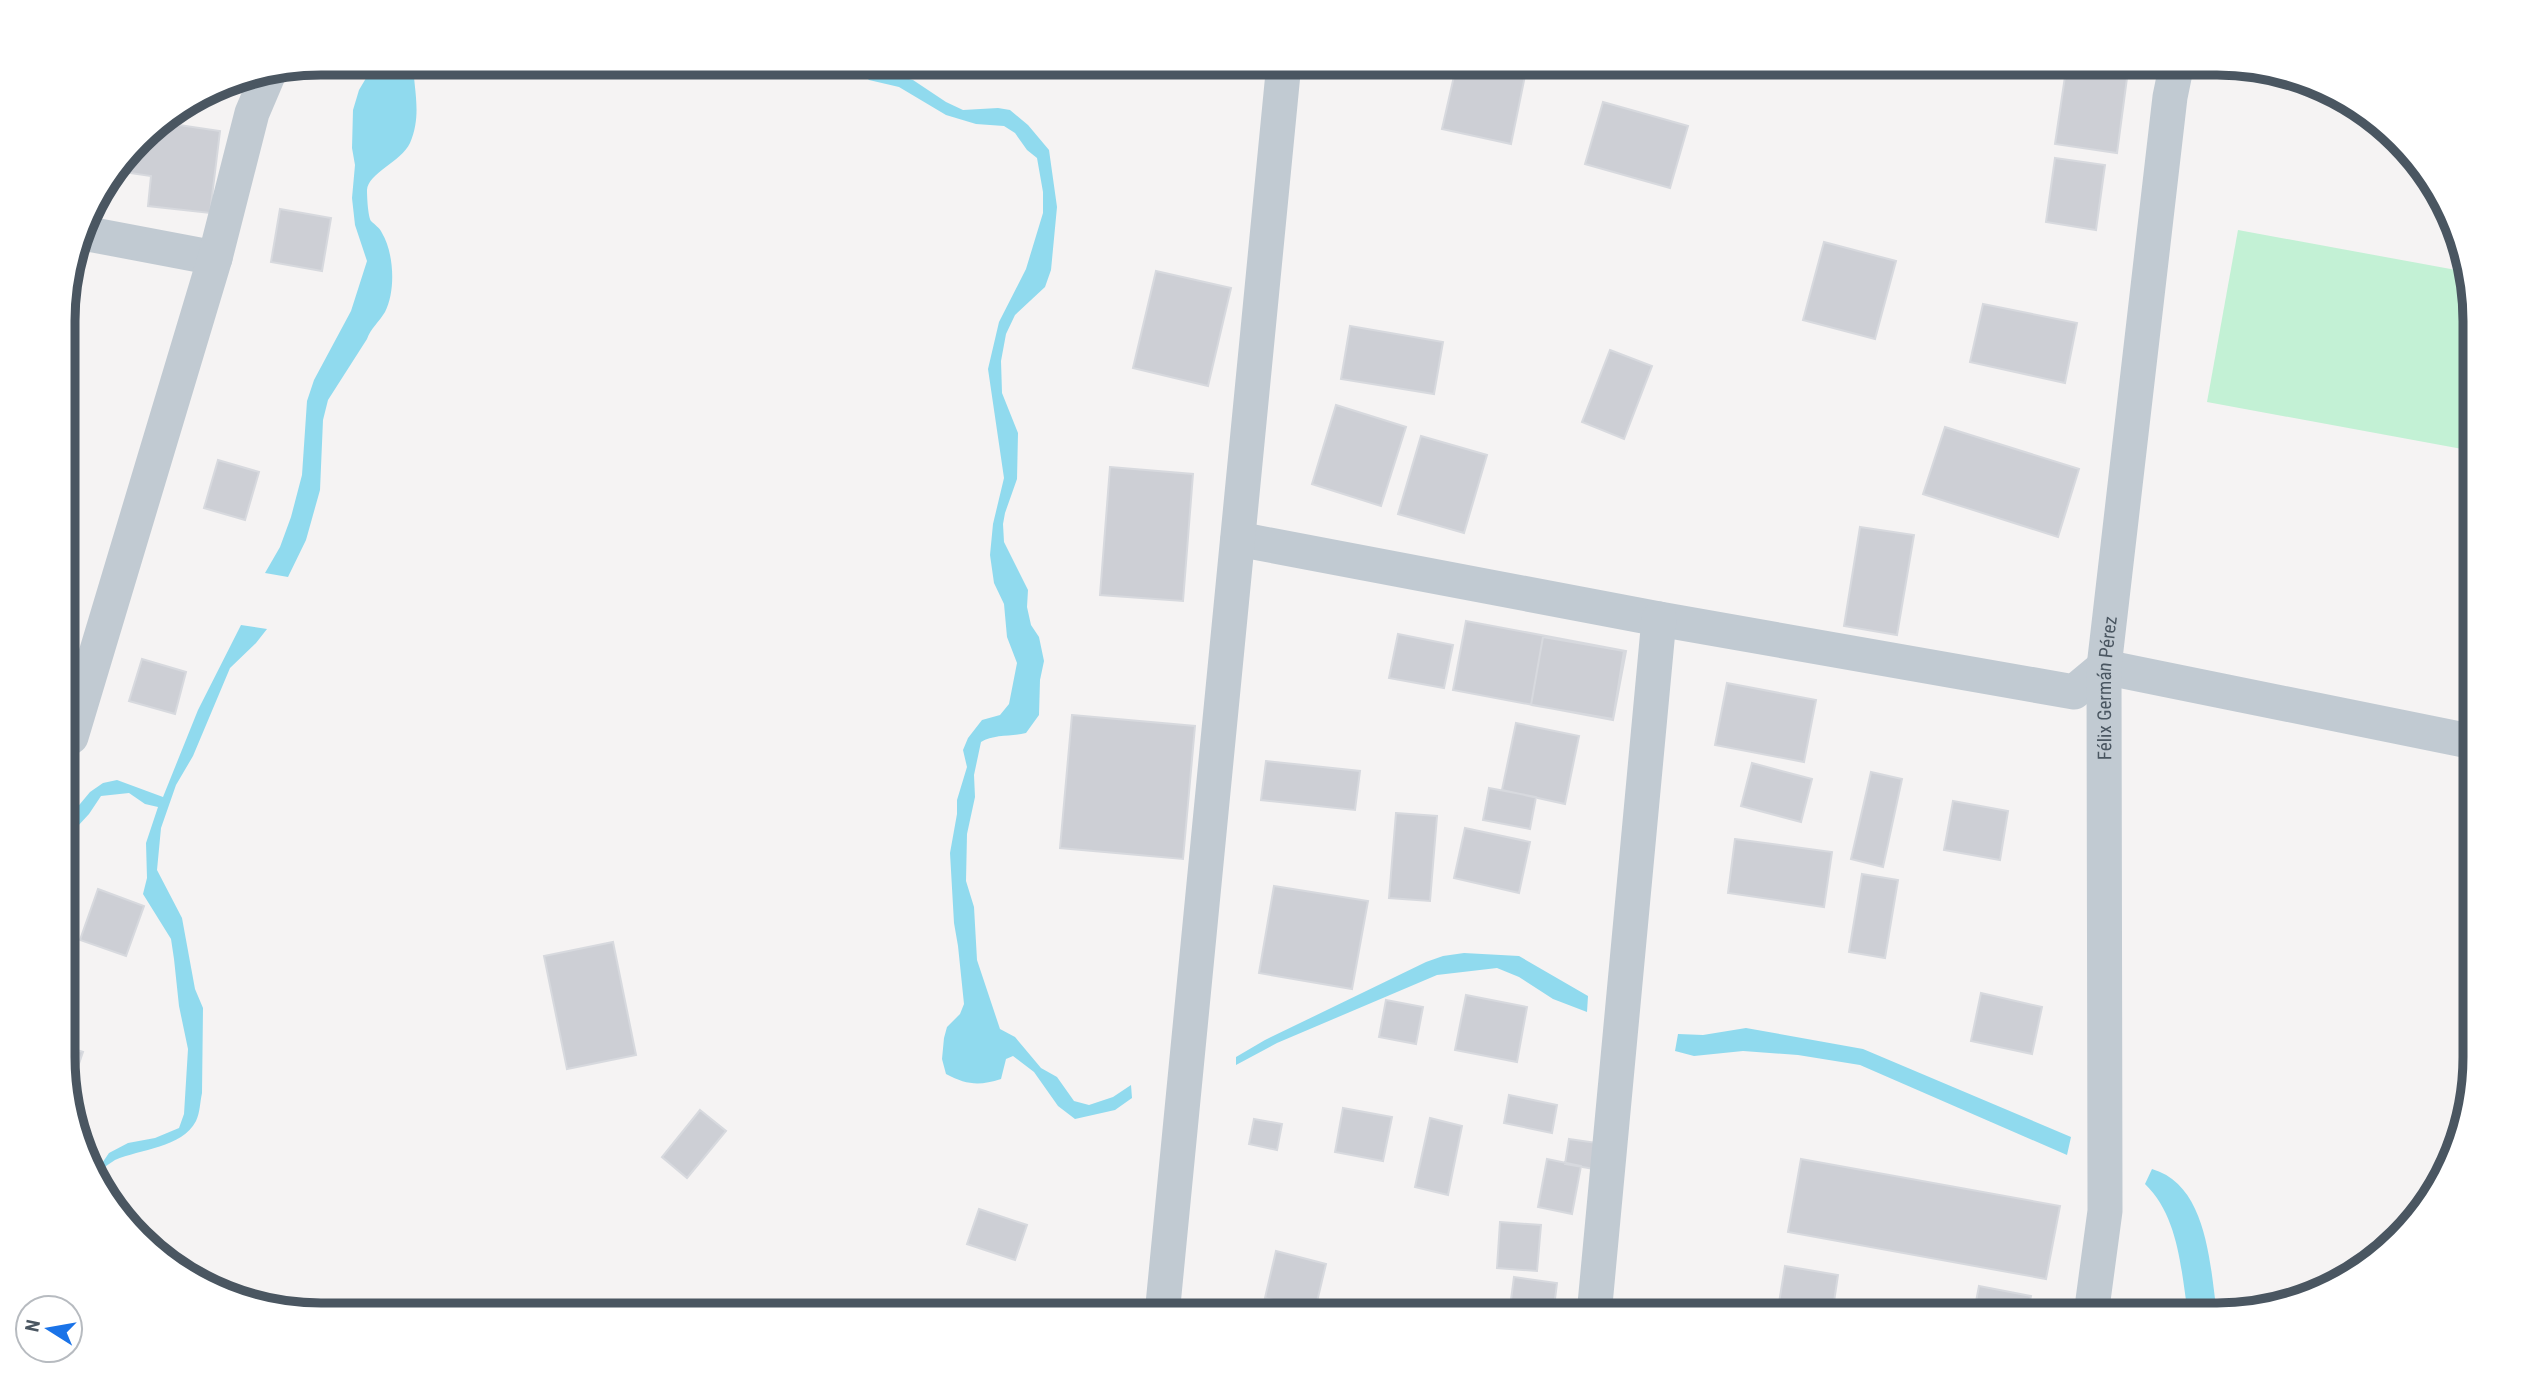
<svg xmlns="http://www.w3.org/2000/svg" width="2538" height="1378" font-family="'Roboto Condensed',sans-serif">
<style>
.green{fill:#c3f1d5}
.water{fill:#90daee}
.building{fill:#cdcfd5;stroke:#d7d9de;stroke-width:2}
.lines{fill:none;stroke-linecap:round;stroke-linejoin:round}
.minor{stroke:#c1cad2;stroke-width:35}
.labels{text-anchor:middle;stroke-width:7;stroke-linejoin:round;paint-order:stroke}
.street-label{font-size:19px;fill:#4a5661;stroke:#fff}
.rim{fill:none;stroke:#4a5661;stroke-width:9}
</style>
<rect width="100%" height="100%" fill="#f5f3f3"/>
<!-- green -->
<path class="green" d="M2238,230L2467,272L2473,288V451L2207,402Z"/>
<!-- water -->
<path class="water" d="M375,63H413C414,91 422,115 410,143C401,162 368,173 367,190C367,197 368,216 371,221C375,225 380,228 382,233C394,253 396,291 385,312C379,322 371,328 367,339L328,400L323,420L320,490L306,540L288,577L265,573L280,547L291,517L302,475L307,401L314,380L351,311L367,261L355,225L352,198L355,165L352,148L353,110L359,90Z
M852,63H865L873,70L913,80L946,102L963,110L998,108L1010,110L1028,125L1049,150L1057,207L1051,270L1045,287L1015,315L1006,334L1001,361L1002,393L1018,433L1017,479L1005,513L1003,524L1004,542L1028,590L1027,607L1031,625L1039,637L1044,661L1040,680L1039,715L1026,733C1012,737 994,734 981,742L974,775L975,797L967,834L966,881L974,907L977,960L1000,1029L1015,1037L1041,1068L1057,1077L1074,1101L1089,1105L1113,1097L1131,1085L1132,1098L1115,1110L1075,1119L1058,1106L1034,1072L1013,1056L1006,1059L1001,1079C979,1086 967,1085 946,1074L942,1059L944,1038L947,1027L960,1014L964,1004L958,946L954,923L950,853L957,814V800L967,767L963,750L968,738L982,720L1000,715L1009,704L1017,663L1007,637L1004,604L994,583L990,555L993,524L1004,478L988,369L999,322L1026,269L1043,213V192L1037,158L1027,150L1015,133L1004,126L976,124L946,115L899,87L869,80Z
M241,625L267,629L256,643L230,668L193,756L176,785L161,828L157,870L182,918L195,989L203,1008L202,1093C200,1102 200,1113 196,1121C182,1148 140,1149 115,1160L106,1166L100,1182L96,1172L109,1153L128,1143L155,1138L179,1128L184,1114L188,1049L179,1006L174,959L171,939L143,894L147,878L146,843L158,807L145,804L129,793L101,796L89,814L65,840V822L90,792L103,783L117,780L163,797L198,710Z
M1464,953L1519,956L1588,996L1587,1012L1553,999L1519,977L1497,968L1437,975L1277,1043L1236,1065V1057L1265,1040L1426,962L1443,956Z
M1746,1028L1863,1049L2071,1137L2067,1155L1860,1065L1798,1055L1743,1051L1694,1056L1675,1051L1678,1034L1703,1035Z
M2152,1169C2208,1185 2210,1266 2217,1314H2188C2181,1270 2179,1217 2145,1184Z"/>
<!-- building -->
<path class="building" d="M1457,63H1514L1527,66L1511,144L1442,129Z
M2067,63H2129L2117,153L2055,144Z
M1603,102L1688,126L1670,188L1585,164Z
M159,122L220,131L210,213L148,206L151,176L117,171L151,127Z
M2055,158L2105,165L2096,230L2046,222Z
M280,209L331,218L322,271L271,262Z
M1824,242L1896,261L1875,339L1803,320Z
M1156,271L1231,288L1208,386L1133,368Z
M1983,304L2077,323L2065,383L1970,362Z
M1350,326L1443,342L1434,394L1341,379Z
M1610,350L1652,366L1624,439L1582,422Z
M1336,405L1406,427L1381,506L1312,484Z
M1945,427L2079,469L2058,537L1923,494Z
M1421,436L1487,455L1464,533L1398,514Z
M218,460L259,472L245,520L204,508Z
M1110,467L1193,474L1183,601L1100,595Z
M1860,527L1914,535L1897,635L1844,626Z
M1466,621L1626,651L1613,720L1453,690Z
M1398,634L1453,645L1444,688L1389,678Z
M1543,637L1624,651L1613,719L1531,705Z
M142,659L186,672L175,714L129,701Z
M1727,683L1816,700L1804,762L1715,745Z
M1072,715L1195,726L1183,859L1060,848Z
M1516,723L1579,736L1565,804L1502,790Z
M1266,761L1360,771L1355,810L1261,800Z
M1752,763L1812,779L1801,822L1741,806Z
M1871,772L1902,779L1883,867L1851,859Z
M1489,788L1536,797L1530,829L1483,820Z
M1953,801L2008,811L2000,860L1944,850Z
M1396,813L1437,816L1430,901L1389,898Z
M1465,828L1530,842L1519,893L1454,878Z
M1735,839L1832,852L1824,907L1728,893Z
M1862,874L1898,880L1885,958L1849,952Z
M1274,886L1368,901L1352,989L1259,973Z
M98,889L144,906L126,956L80,940Z
M613,942L636,1055L567,1069L544,956Z
M1981,993L2042,1007L2032,1054L1971,1041Z
M1466,995L1527,1007L1517,1062L1455,1050Z
M1386,1000L1423,1007L1416,1044L1379,1037Z
M65,1046L83,1052L70,1090L65,1088Z
M1509,1095L1557,1105L1552,1133L1504,1123Z
M1343,1108L1392,1117L1383,1161L1335,1152Z
M700,1110L726,1131L687,1178L662,1157Z
M1430,1118L1462,1126L1448,1195L1415,1187Z
M1254,1119L1282,1124L1277,1150L1249,1144Z
M1569,1139L1604,1144L1600,1170L1565,1164Z
M1547,1159L1581,1166L1572,1214L1538,1207Z
M1801,1159L2060,1206L2046,1279L1788,1232Z
M979,1209L1027,1225L1015,1260L967,1244Z
M1500,1222L1541,1225L1537,1271L1497,1268Z
M1276,1251L1326,1264L1315,1310L1265,1298Z
M1785,1266L1838,1275L1832,1315H1777Z
M1514,1277L1557,1283L1553,1315H1509Z
M1979,1286L2031,1296L2027,1315H1987L1974,1312Z"/>
<g class="lines">
<!-- minor -->
<g class="minor">
<path d="M83,233L215,258"/>
<path d="M1238,539L1659,619L2074,692L2104,667L2474,742"/>
<path d="M71,737L215,258L252,113L269,73"/>
<path d="M1162,1315L1284,63"/>
<path d="M1594,1315L1659,619"/>
<path id="s1" d="M2091,1315L2105,1211L2104,667L2170,97L2177,63"/>
</g>
</g>
<g class="labels">
<!-- street labels -->
<g class="street-label">
<text dy="7" stroke="none"><textPath href="#s1" startOffset="628">Félix Germán Pérez</textPath></text>
</g>
</g>
<!-- crop -->
<path d="M0 0H2538V1378H0ZM321 75H2217A246 246 0 0 1 2463 321V1057A246 246 0 0 1 2217 1303H321A246 246 0 0 1 75 1057V321A246 246 0 0 1 321 75Z" fill="#fff" fill-rule="evenodd"/>
<path class="rim" d="M321 75H2217A246 246 0 0 1 2463 321V1057A246 246 0 0 1 2217 1303H321A246 246 0 0 1 75 1057V321A246 246 0 0 1 321 75Z"/>
<!-- north arrow -->
<g transform="translate(49 1329) rotate(281)"><circle r="33" fill="#ffffff" stroke="#b7bbc0" stroke-width="2"/>
<path d="M0-5L12 26L0 18L-12 26Z" fill="#1a73e8"/>
<text y="-10" font-size="19" font-weight="bold" text-anchor="middle" fill="#4a5661">N</text>
</g>
</svg>
